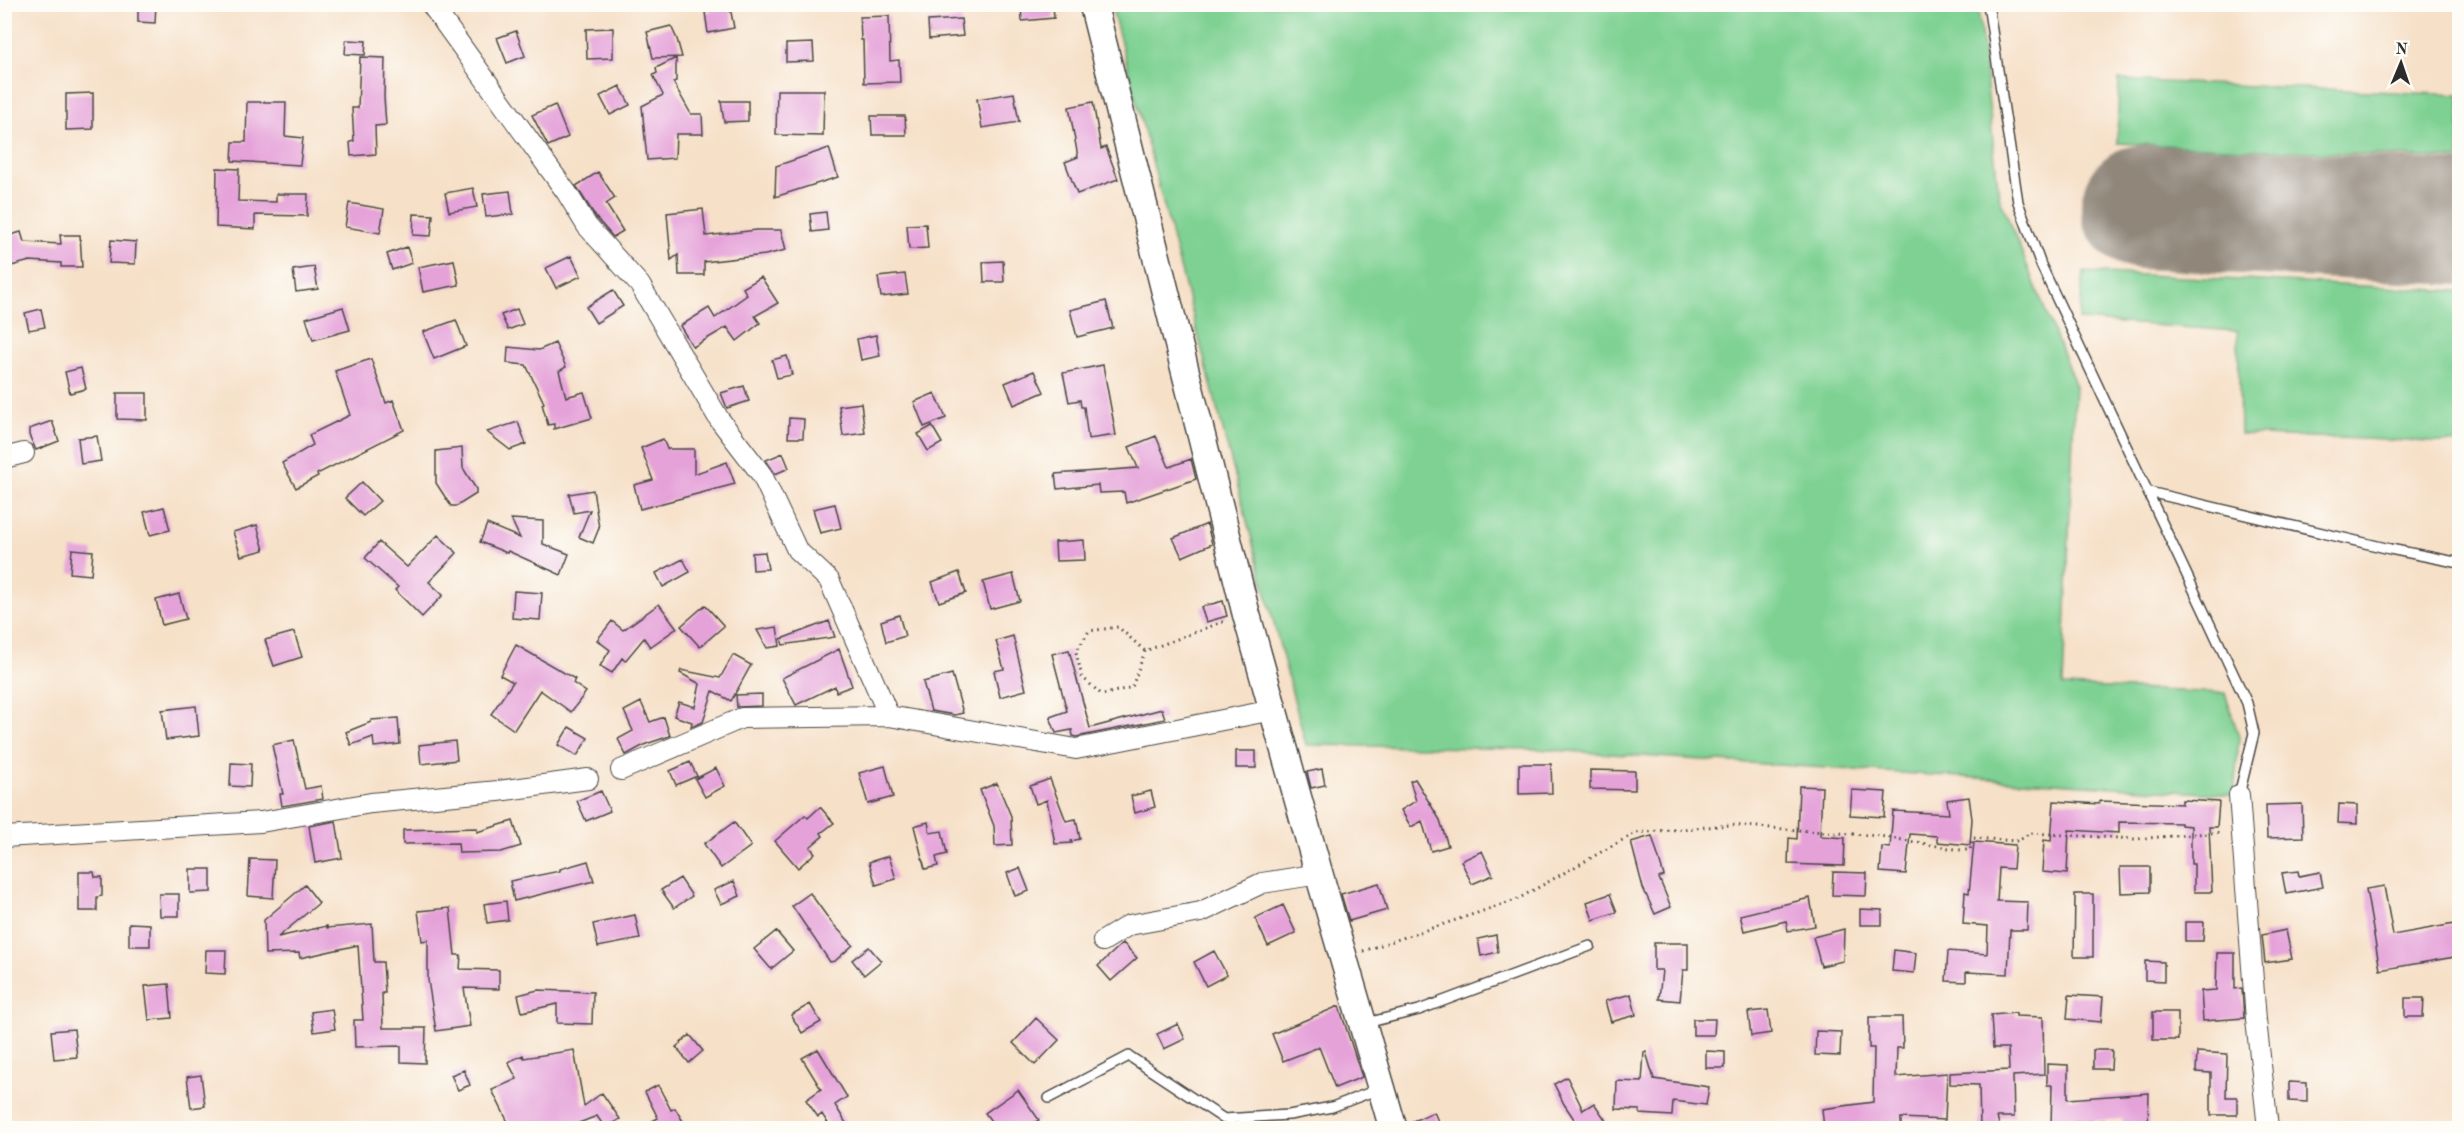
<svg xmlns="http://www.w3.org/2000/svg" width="2464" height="1133" font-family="'Old Standard TT',serif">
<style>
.green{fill:#7ed193;stroke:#547e5f;stroke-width:1.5}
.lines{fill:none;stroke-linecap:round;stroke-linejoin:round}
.runway{stroke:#90867a;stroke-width:124}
.building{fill:#e5a2d9}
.lane-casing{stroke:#494643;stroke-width:12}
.street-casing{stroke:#494643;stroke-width:22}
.secondary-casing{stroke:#494643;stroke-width:30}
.path{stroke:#494643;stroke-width:3;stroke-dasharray:1.5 4.5;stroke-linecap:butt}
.lane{stroke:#fff;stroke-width:9}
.street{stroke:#fff;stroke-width:20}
.secondary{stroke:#fff;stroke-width:27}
</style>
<rect width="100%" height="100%" fill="#fdfcf7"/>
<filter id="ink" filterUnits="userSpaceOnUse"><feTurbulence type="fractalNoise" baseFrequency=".0167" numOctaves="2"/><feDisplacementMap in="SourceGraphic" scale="12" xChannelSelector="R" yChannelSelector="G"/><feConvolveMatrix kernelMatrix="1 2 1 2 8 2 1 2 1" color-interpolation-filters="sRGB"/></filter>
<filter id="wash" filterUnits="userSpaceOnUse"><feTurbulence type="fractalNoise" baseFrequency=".008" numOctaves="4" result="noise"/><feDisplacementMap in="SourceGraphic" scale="24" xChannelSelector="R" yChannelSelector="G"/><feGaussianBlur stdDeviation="1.35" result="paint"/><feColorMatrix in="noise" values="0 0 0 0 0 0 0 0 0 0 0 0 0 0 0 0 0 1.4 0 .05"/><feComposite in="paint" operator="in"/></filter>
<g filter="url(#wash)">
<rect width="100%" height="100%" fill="#f6e0c8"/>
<!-- green -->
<path class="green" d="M1111,5H1978L1999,196L2075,384L2063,686L2225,693L2239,737L2234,795L1536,749L1306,745Z
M2119,80L2459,95V159L2117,143Z
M2084,272L2459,291V443L2240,434L2238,331L2079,320Z"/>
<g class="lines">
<!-- runway -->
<path class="runway" d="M2143,207L2460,223"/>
</g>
<g id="blocks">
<!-- building -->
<path class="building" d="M138,4H156L155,23L138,22Z
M1021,4H1053L1054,18L1022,21Z
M730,7L734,28L708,33L705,12Z
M889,16L890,61L899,60L900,82L864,83L863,40H861L860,17Z
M961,19L963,36L929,39L928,21Z
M671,26L677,39L682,57L653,58L647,32Z
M613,28V58L587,59L586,29Z
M516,31L525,56L507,63L497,38Z
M346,40L366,41L365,55L345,54Z
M813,43L814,61L786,62V44Z
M360,57L385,58L384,97L386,125L375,126L376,154L351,156L350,142L354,141L352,108H358Z
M676,58V81L673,82L691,114H702L703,134H676L675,158L647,160L642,106L663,95L653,75L657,73L656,68Z
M620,86L630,105L610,115L600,96Z
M777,90H824L823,136L776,135Z
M93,93V129L66,130V94Z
M1014,93L1019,122L982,128L977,99Z
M721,101H748V121L724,122Z
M247,102H286L285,136L303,138L300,165L232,161L233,142H246Z
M1093,102L1101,149L1106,147L1118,179L1077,194L1065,162L1078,157L1069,107Z
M555,105L568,137L548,146L532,115Z
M871,116H905L906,135H872Z
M829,148L838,177L775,197L776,166Z
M217,168L239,169L238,201L276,202V194H308L307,216L255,215V229L216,227Z
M598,172L615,198L606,204L623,231L613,237L597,219L576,186Z
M473,188L477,207L449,212L445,193Z
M510,191L513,214L486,217L483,194Z
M349,203L384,209L380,233L345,227Z
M703,209L706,236L757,230H781L786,250L765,255L704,262V275H679L678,255L671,260L667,213Z
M826,212L828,230L812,232L810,214Z
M414,214L433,215L431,236L413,235Z
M926,224L928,248L909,249L907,225Z
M21,232L24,242L61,244L60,235H80L82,267H61V263L30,261L4,268V237Z
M111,240L136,242L135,264L109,263Z
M407,247L412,263L392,270L387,254Z
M571,256L581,276L556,288L546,268Z
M454,260L459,285L423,292L418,267Z
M1003,261L1004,282H984L983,262Z
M314,267L318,289L296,292L293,270Z
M905,274L908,294L881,297L878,277Z
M761,277L778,303L755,316L760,323L737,341L727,327L693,347L680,326L709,308L715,318L747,295L743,288Z
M613,290L623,306L596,323L586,307Z
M1106,301L1113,328L1077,337L1070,310Z
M343,307L350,330L313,340L306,318Z
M41,309L45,327L29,330L25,313Z
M517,309L523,324L508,330L501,315Z
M456,320L466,346L434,359L423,332Z
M876,335L880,356L861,360L857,339Z
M555,343L566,367L559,371L566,397L584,392L592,418L554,429V424L548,425L542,404L544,403L526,365L507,363L508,347L539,350Z
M787,356L792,375L777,378L772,360Z
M371,359L386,403L393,400L404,430L317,474L318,476L296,488L282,463L313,445L309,435L350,415L335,371Z
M1103,365L1116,435L1088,439L1084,407H1081L1080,400L1069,402L1063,373Z
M81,368L86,389L70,393L65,372Z
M1034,371L1044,392L1014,405L1005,383Z
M744,386L749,401L727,408L721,393Z
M117,393H147V420L117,419Z
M935,393L946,418L924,427L914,402Z
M861,403L865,433L843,436L839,406Z
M789,418L804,419L803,438H788Z
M52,421L59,441L36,450L29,435V429Z
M518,422L526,444L510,450L487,432Z
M932,426L942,443L928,451L918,434Z
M97,436L101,461L81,464L78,438Z
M1156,436L1169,467L1191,459L1196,479L1126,503L1124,492L1099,493L1098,485L1057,489L1055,474L1138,468L1129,447Z
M663,439L667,449H694V474L727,462L735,484L640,509L634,485L653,480L641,448Z
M462,448L463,468L476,489V494L457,506H451L436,483V451Z
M783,453L789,468L775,474L766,460Z
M362,482L380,501L363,516L345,498Z
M593,490L599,528L593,543L579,537L590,510L574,513L569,494Z
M835,504L841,528L820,533L813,509Z
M164,507L170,530L150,535L144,512Z
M511,519L543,521V544L569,554L561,575L508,551L507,553L480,542L487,524L520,538Z
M1207,524L1212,544L1182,557L1173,538Z
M257,525L264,550L241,556L233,532Z
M438,535L457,553L429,582L443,595L422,617L395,590L398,587L365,558L379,542L407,567Z
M1084,540L1085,560L1056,561L1055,542Z
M72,549L93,551L91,575L70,573Z
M765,552L768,569L753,570L752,553Z
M683,559L690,572L663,587L656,573Z
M959,572L966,593L939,602L932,582Z
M1013,574L1020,601L990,609L983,582Z
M514,591L542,593L540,620L512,618Z
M179,594L186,619L162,625L156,600Z
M1223,601L1227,616L1206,622L1201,607Z
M659,604L677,628L650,647L644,638L625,661L622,658L612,673L600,666L610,650L597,640L612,621L623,630Z
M705,605L724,626L700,647L681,626Z
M899,615L905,636L886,642L881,621Z
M829,621L835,637L783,645L781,639Z
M777,627L780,646L767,648L757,630Z
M294,632L302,657L274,666L265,640Z
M1013,636L1026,690L1000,697L994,671L1004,669L996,641Z
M516,645L575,679L573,683L586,692L571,712L540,690L514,730L491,714L513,682L500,675Z
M839,649L852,686L836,692L835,686L796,705L782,678Z
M1069,650L1090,728L1162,709L1165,719L1076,737L1073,736L1072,730L1056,733L1050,717L1067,711L1052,654Z
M733,655L751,665L731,701L713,691L703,722L691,727L692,722L674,716L679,702L695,707L700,684L680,673L681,670L720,678Z
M952,674L963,713L955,715L931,711L923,682Z
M762,694V706L737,707L736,695Z
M641,702L650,722L664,717L670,736L646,744L626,755L618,739L633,731L624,711Z
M196,706L199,736L166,740L162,710Z
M398,718L400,744L374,747L373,737L351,745L346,732L371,722V720Z
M569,727L588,738L577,756L558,745Z
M294,740L305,789L321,786L323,799L282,806L280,794H283L272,745Z
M455,741L457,760L421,764L419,745Z
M1236,751H1256V768H1236Z
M690,762L697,776L676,785L670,771Z
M231,763L251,764L250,787L230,786Z
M1519,764H1551L1552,793L1519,794Z
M885,766L893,797L868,804L859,773Z
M716,768L725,786L705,797L695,779Z
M1322,769L1325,785L1311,788L1307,772Z
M1590,770L1635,771V790L1590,789Z
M1050,779L1066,821L1076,819L1080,839L1071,841L1072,843L1055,844L1047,800L1036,804L1030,786Z
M1415,779L1440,820L1448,846L1431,851L1422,821L1411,827L1401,810L1416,801L1410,781Z
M997,783L1011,816L1012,845L995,846L994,826L980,790Z
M1799,786L1822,787L1820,836L1845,838L1844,866L1788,864L1789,838L1797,839Z
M1852,790L1886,792L1884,817L1850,815Z
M601,791L610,811L586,821L577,801Z
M1151,791L1155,807L1135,813L1131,796Z
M1969,797L1972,819L1970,845L1937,842V836L1910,834L1906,874L1880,872L1882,847L1890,848L1893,811L1949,814L1947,800Z
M2182,800L2219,802L2217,827H2209L2212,892H2194V864H2191V826L2181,825V823L2119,822V833L2069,830L2067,874L2042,872L2044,840L2051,841L2054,801L2099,804L2100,801L2182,804Z
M2302,804L2303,837L2267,838L2266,805Z
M2339,804L2357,805V824L2338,823Z
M820,807L834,823L821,833L823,836L810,847L815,853L798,868L775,841L805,815L808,818Z
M336,821L342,858L315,863L309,826Z
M513,821L521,846L501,852L459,853L458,843L403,844V830L477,828V832Z
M734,822L751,846L721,868L704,844Z
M928,822L930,833L942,831L947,854L936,857L938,866L925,869L914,826Z
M1652,836L1664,876L1659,878L1671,907L1655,914L1643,888L1631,842Z
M1974,842L2015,845L2013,869L1999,868L1997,901L2028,902L2027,930H2010L2008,974L1966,972V982L1946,981L1948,951L1987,954L1988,926L1963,924L1965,892L1969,893Z
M1482,851L1493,875L1472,884L1461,861Z
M889,856L896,879L876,885L869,862Z
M250,859L275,860L273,898L248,896Z
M588,861L594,881L514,901L510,881L560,871V869Z
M2120,867H2150V892L2121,893Z
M1020,868L1029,891L1015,896L1007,873Z
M190,869H211V892L190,893Z
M2298,871L2299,876L2320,872L2323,887L2286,894L2282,873Z
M79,872H94L95,877H102V896L97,897V911H79Z
M1833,872L1867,873L1866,896L1832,895Z
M680,878L692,896L674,908L661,890Z
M734,881L740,896L721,904L714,890Z
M1379,883L1387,910L1349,921L1341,894Z
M305,885L319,903L278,937L327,926V928L372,924L374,962H383L385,993H382L383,1028H426L425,1063L401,1062V1046L355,1047L354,1020H363L358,945L300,958L299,953L265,954L264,920Z
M2384,886L2393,935L2460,923V956L2380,970L2366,889Z
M810,893L831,922L853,945L835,961L830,962L792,906Z
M159,894H179V916H160Z
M1610,894L1617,912L1593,920L1587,902Z
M2075,894H2093V957H2074Z
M1810,898L1815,926L1788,931L1786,921L1744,931L1740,915Z
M506,901L508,920L487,923L484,904Z
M1283,905L1296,933L1268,946L1255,918Z
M450,908L455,955H461L460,969L499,970V989L464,988L470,1026L436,1031L428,980V940L422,941L418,911Z
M1860,909L1882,910V925H1860Z
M635,915L640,939L598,947L593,924Z
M2185,922H2204L2203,941H2185Z
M129,923L150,924V946H129Z
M1844,929L1843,961L1821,966L1813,937Z
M2286,930L2292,959L2265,963L2262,935Z
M776,931L793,951L771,969L754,949Z
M1496,935L1498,952L1481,956L1478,939Z
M1123,943L1137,958L1111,981L1098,966Z
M1654,943H1688V970H1683L1680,1001L1659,999L1662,970H1654Z
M869,947L881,961L864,975L852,960Z
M206,950H226L225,974L205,973Z
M1894,950L1916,953L1914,973L1892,971Z
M1214,951L1227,975L1206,986L1194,962Z
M2217,953H2235V989L2242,988L2244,1018L2203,1021L2201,991L2216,990Z
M2145,961L2164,962V981L2145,980Z
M169,984L172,1018L149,1020L145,986Z
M538,990L593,992L592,1024L557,1023V1004L522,1012L518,995Z
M1631,994L1636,1015L1611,1022L1605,1001Z
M2069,995L2103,997L2101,1022L2067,1019Z
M2405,998H2424L2423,1017H2405Z
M810,1004L821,1022L802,1033L791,1015Z
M1339,1006L1362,1077L1335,1088L1319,1047L1283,1061L1272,1034Z
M332,1009L335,1029L314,1032L311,1012Z
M1768,1010L1771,1033L1751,1036L1748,1012Z
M2153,1012H2178V1040H2153Z
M2016,1013V1016L2043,1017L2044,1074L2013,1076L2014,1117H1997L2000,1128H1980L1979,1085L1950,1084V1073L2009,1070L2008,1048H1993L1991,1015Z
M1869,1017H1902L1903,1048H1897L1896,1077L1947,1073L1945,1120L1901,1118V1128H1824L1822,1109L1873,1102L1874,1048H1869Z
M1036,1018L1059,1040L1035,1065L1013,1043Z
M1693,1019H1715L1714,1035H1693Z
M1178,1024L1185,1039L1164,1049L1157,1034Z
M74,1029L77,1057L54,1059L51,1031Z
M1816,1031L1841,1032L1840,1056L1815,1055Z
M690,1035L703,1051L689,1063L676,1047Z
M818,1049L847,1097L835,1105L849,1128H831L822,1114L818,1117L806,1100L821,1089L802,1058Z
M574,1050L584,1106L602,1093L620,1119L605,1128L597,1116L566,1128H511L492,1090L517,1079L508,1062L523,1055L524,1058Z
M2093,1050H2112L2111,1069H2093Z
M1706,1051L1725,1052V1068H1706Z
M1644,1052H1646L1654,1079L1709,1087L1706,1105L1673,1101L1672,1116L1640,1114V1110L1616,1109L1617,1081L1642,1082Z
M2197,1052L2227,1054L2226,1097H2237V1115H2211V1073L2196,1072Z
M2047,1064L2068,1065V1099L2149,1093L2148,1128H2124L2122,1119L2070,1123V1127H2051L2052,1085H2047Z
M464,1070L470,1085L458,1090L451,1075Z
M201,1075L205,1106L191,1108L187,1077Z
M1567,1077L1583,1110L1594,1103L1611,1128H1580L1564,1104L1554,1084Z
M2289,1082L2307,1083V1102L2289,1101Z
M658,1085L671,1110L675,1108L687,1128H640L658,1118L645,1092Z
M1018,1090L1039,1120L1025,1128H996L985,1113Z
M1434,1112L1441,1128H1408V1123Z"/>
</g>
</g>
<g filter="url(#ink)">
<use href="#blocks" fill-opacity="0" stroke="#494643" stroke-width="1.5"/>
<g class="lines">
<!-- lane casing -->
<g class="lane-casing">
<path id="lane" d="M1988,4L2018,202L2041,265L2247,703L2254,733L2239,795
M2149,492L2390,549L2460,563
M1366,1023L1419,1010L1590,946
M1049,1098L1129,1056L1224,1119L1289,1115L1332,1107L1379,1089"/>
</g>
<!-- street casing -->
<g class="street-casing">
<path id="street" d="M431,4L567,193L587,226L640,285L719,419L762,475L797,550L829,580L889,716
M4,458L24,453
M621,770L742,718L889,716L1076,749L1273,710
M2239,795L2256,1020L2268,1128
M4,837L261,822L371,803L498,791L588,779
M1103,941L1129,925L1201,912L1262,883L1319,874"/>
</g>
<!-- secondary casing -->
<g class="secondary-casing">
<path id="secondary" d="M1093,4L1246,613L1319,874L1393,1128"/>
</g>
<!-- path -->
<path class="path" d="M1145,651L1132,687L1102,695L1082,677L1076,652L1089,631L1118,627L1145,651L1225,621
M1363,951L1516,900L1635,833L1730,825L1880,836L1961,850H1970L1973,838L2018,841L2030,833L2135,839L2222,832"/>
<!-- lane -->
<use href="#lane" class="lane"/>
<!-- street -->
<use href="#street" class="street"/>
<!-- secondary -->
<use href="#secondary" class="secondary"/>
</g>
</g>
<!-- margin -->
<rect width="2464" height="1133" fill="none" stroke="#fdfcf7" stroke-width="24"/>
<!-- north arrow -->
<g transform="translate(2401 63) rotate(2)" stroke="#fdfcf7" stroke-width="4.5" paint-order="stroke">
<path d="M0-4.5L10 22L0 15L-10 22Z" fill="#2b2b2b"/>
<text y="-9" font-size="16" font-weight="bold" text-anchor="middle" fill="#2b2b2b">N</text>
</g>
</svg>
